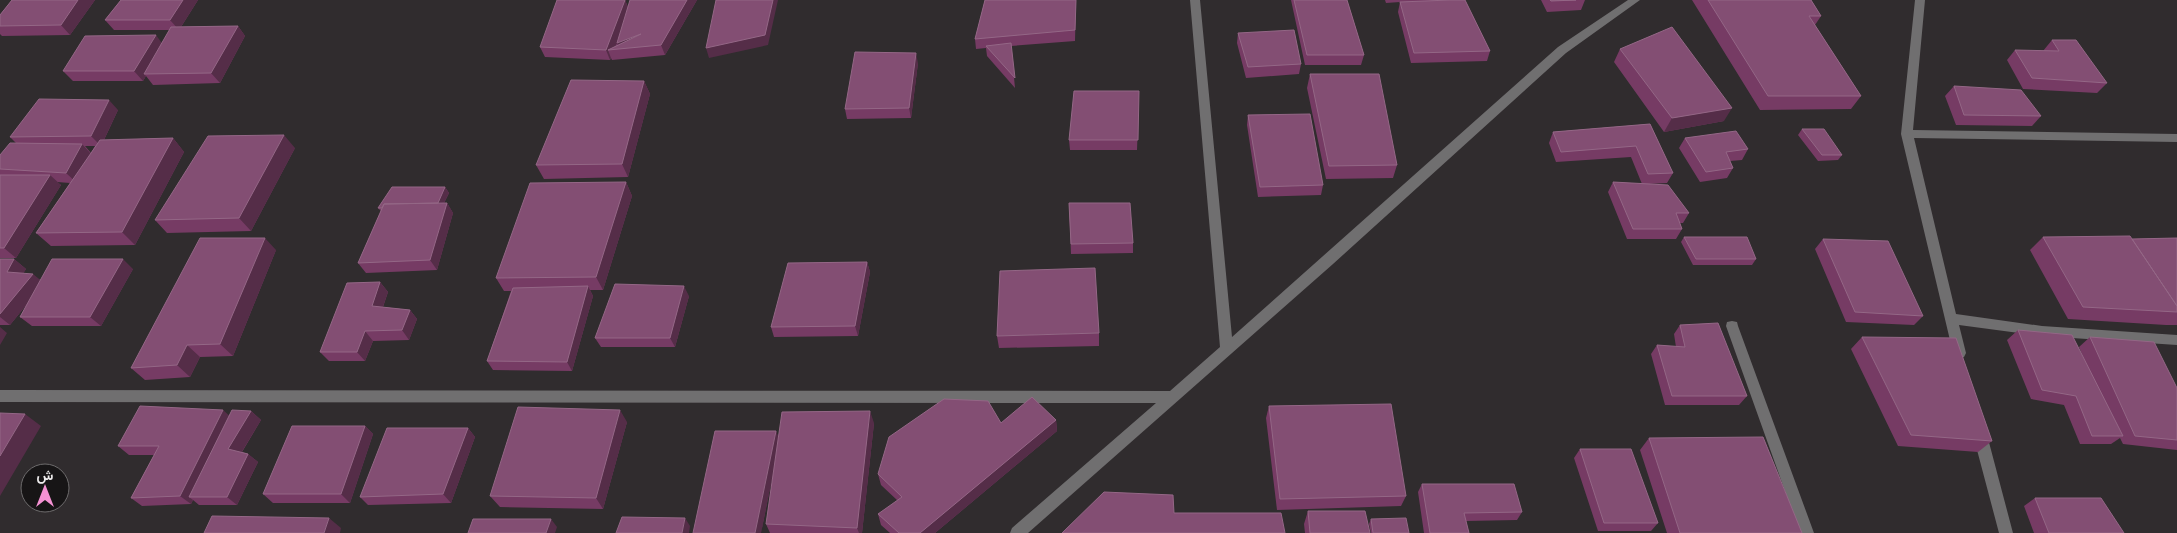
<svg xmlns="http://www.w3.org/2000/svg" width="2177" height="533" font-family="'DM Sans',Vazirmatn,sans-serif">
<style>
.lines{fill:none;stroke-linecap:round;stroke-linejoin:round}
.minor{fill:#706f70;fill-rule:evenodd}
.wall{fill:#763b64;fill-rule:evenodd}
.shaded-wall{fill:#552d48}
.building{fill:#834e73;stroke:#946786}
</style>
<rect width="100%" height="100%" fill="#302c2e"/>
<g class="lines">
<!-- minor -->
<path class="minor" d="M1190,0H1200L1232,337L1558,47L1628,0H1640L1566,53L1333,264L1028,533H1010L1012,528L1156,403L0,402V390L1170,391L1220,347Z
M1915,0H1925L1913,130L2177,134V142L1914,138L1956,314L2042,326L2177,335V345L2042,336L1959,325L1966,353L1964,357L1959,359L1954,357L1901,134Z
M1732,321L1737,322L1738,326L1814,533H1800L1726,326L1727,322Z
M1979,425L1984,427L1986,431L2013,533H1999L1972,431L1974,427Z"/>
</g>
<!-- wall -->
<path class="wall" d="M12,0H95L70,35L2,36L0,34V15Z
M121,0H198L181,27L238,26L245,36L220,83L153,85L146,76L143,81H73L63,71L162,43L170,30H114L105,20Z
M625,0L628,7L630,0H697L665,55L612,60L611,58L610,60L545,57L540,47Z
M985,0H1076L1075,41L1011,46L1015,88L987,56L986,48L976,49L975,39Z
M1291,0H1347L1364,55L1361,65H1305Z
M1385,0H1465L1490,51L1487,61L1411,63L1398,12L1400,2L1386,3Z
M1541,0H1585L1581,10L1547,12Z
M1692,0H1811L1821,16L1815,25L1861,96L1851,109L1760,110Z
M1238,33L1301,64L1299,74L1246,78L1237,43Z
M2052,40L2107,83L2097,93L2023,89L2007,60L2015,50L2043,51Z
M1620,49L1724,121L1664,132L1614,62Z
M918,63L911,118L847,119L845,109Z
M1310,74L1397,165L1393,178L1326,179L1307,88Z
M644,81L650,94L628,177L544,179L536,165Z
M1954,86L2041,116L2032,126L1956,125L1945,96Z
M1139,91L1137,150H1070L1069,140Z
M118,110L104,140L173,138L184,152L135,245L51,246L36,233L70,183L57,182L61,185L16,258H0V155L16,143L10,137ZM85,146H95L91,153Z
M1248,115L1323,185L1321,195L1258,197L1247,125Z
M1650,124L1673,173L1667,183L1649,184L1689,213L1683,223H1680L1682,229L1676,239H1627L1608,192L1613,182L1642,184L1631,157L1556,162L1549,143L1553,132Z
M1802,129L1842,155L1838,160L1818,161L1798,135Z
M1685,138L1748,149L1742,160L1730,161L1733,168L1727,178L1700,182L1679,148Z
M295,148L251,231L167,233L155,220Z
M626,182L632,196L603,290H590L593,296L572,371L493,370L487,361L511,291H504L496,278Z
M445,187L449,193L444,203H447L453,213L437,270L366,273L358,263L381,211L378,208Z
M1069,203L1133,243V253L1071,254Z
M1684,237L1756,259L1752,265H1693L1681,242Z
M2043,237L2132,239L2177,238V325H2166L2068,319L2030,250Z
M1823,239L1923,316L1914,325L1846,322L1815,249Z
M276,250L233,356L200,357L190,377L145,380L131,368Z
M0,259H14L26,269L23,273L41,280L133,269L101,326H32L20,317L27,304L10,325H0Z
M867,262L870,272L858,336L774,337L771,327Z
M380,282L388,292L383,307L410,310L417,319L409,340L373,341L365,361H329L320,352Z
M689,296L675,347H601L595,338Z
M1680,325L1747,396L1739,405H1665L1651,354L1657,345L1676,347L1674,334Z
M2018,330L2085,362L2079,347L2090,337L2177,388V450L2123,444L2120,438L2111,444H2080L2064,405L2031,399L2007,340Z
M1099,333V346L999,348L997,336Z
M1862,337L1992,441L1978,452L1898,446L1851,349Z
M1269,406L1406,496L1401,506L1277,510L1266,418Z
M251,411L261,420L242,452L248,454L258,462L237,505H199L193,500L191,504L142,506L131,498L154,455H129L118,446L229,415Z
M1056,420L1057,431L935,533H890L881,525L878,514L898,501L881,485L878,474L1001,423Z
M627,422L603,509L500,507L490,496Z
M874,423L862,533H770L766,524L774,468L761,533L776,431L778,438Z
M365,426L373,434L350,503H273L263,494Z
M468,428L475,437L451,503L368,505L360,497Z
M1649,438L1802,533H1667L1640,450Z
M1580,449L1658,523L1651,531H1598L1574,458Z
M1422,484L1522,512L1517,520L1466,521L1469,533H1424L1418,492Z
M2035,498L2124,533H2034L2024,506Z
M1308,511L1370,533H1305L1304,524Z
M1371,519L1409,533H1371L1369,524Z"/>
<!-- shaded-wall -->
<path class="shaded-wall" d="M78,0H95L70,35L61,25Z
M183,0H198L179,30L170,20Z
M625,0L629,10L641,34L619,49L617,43L614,49L608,50L611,58L610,60L606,50Z
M687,0H697L665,55L661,45Z
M773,0H778L768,45L709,58L706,48Z
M238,26L245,36L220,83L211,73Z
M156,35L164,46L144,74L146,76L143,81L134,71Z
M916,53L918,63L911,118L909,108Z
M644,81L650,94L628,177L622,164Z
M109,100L118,110L101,146L91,136Z
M1732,108L1724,121L1664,132L1672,118Z
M284,135L295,148L251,231L239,218Z
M173,138L184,152L135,245L122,232Z
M82,144L92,155L77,183L66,173Z
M50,175L61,185L16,258L4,248Z
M626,182L632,196L603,290L596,277Z
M445,187L449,193L439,213L436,208Z
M447,203L453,213L437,270L430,260Z
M265,238L276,250L233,356L220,344Z
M14,259L26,269L19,281L7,272Z
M123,259L133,269L101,326L90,317Z
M867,262L870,272L858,336L855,326Z
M33,274L44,283L10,325L0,317V314Z
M380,282L388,292L380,315L372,306Z
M588,286L593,296L572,371L567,362Z
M684,286L689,296L675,347L670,338Z
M410,310L417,319L409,340L402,330Z
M0,327L7,333L0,345Z
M365,331L373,341L365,361L357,352Z
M187,345L200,357L190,377L177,365Z
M223,410L233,419L189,497L193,500L191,504L180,496Z
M620,410L627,422L603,509L596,498Z
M251,411L261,420L238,458L228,449Z
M870,411L874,423L862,533H859L857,528Z
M25,414L41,426L0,496V456Z
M1056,420L1057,431L935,533H920Z
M365,426L373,434L350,503L341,494Z
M468,428L475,437L451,503L443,494Z
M776,431L780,440L761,533H755Z
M248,454L258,462L237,505L227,497Z
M329,518L341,528L340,533H324Z
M685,518L690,526L689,533H682Z
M551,519L557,527L555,533H546Z"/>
<!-- building -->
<path class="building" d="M12,0H78L61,25L0,26V15Z
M121,0H183L170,20H105Z
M557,0H625L606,50L540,47Z
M630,0H687L661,45L608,50L641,34L617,43Z
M716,0H773L765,35L706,48Z
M985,0H1076L1075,30L975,39Z
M1294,0H1347L1364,55H1307Z
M1450,0H1465L1490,51L1414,53L1400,2Z
M1550,0H1576L1551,1Z
M1708,0H1811L1821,16H1809L1861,96H1768Z
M238,26L211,73L144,74L171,27Z
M1672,27L1732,108L1672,118L1620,49Z
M1294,30L1301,64L1248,67L1238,33Z
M156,35L134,71H63L85,36Z
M2052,40H2076L2107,83L2032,78L2015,50L2059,51Z
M1011,43L1015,78L986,46Z
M855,52L916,53L909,108L845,109Z
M1310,74H1379L1397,165L1329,166Z
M571,80L644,81L622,164L536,165Z
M1954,86L2021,90L2041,116L1964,115Z
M1074,91H1139L1138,140H1069Z
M39,99L109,100L91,136L10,137Z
M1310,114L1323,185L1260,187L1248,115Z
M1650,124L1673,173L1648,174L1636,146L1561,152L1553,132Z
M1802,129H1824L1842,155H1822Z
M1736,131L1748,149L1726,152L1733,168L1706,172L1685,138Z
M284,135L239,218L155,220L208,136Z
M173,138L122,232L36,233L100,140Z
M10,143L82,144L66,173L0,169V155Z
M0,175H50L4,248H0Z
M626,182L596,277L496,278L530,183Z
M1613,182L1668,185L1689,213H1676L1682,229H1633Z
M392,187H445L438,203L384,204L382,208H378Z
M447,203L430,260L358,263L384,204Z
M1069,203H1130L1133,243L1071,244Z
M2130,236L2177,306V312L2083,307L2043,237Z
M1684,237H1747L1756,259H1696Z
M200,238H265L220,344L187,345L177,365L131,368Z
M2177,238V306L2132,239Z
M1823,239L1888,241L1923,316L1855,312Z
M0,259H14L7,272L33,274L0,314Z
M52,259H123L90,317H20Z
M867,262L855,326L771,327L788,263Z
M1095,268L1099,333L997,336L1000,271Z
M380,282L372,306L410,310L402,330L365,331L357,352H320L347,283Z
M615,284L684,286L670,338H595Z
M588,286L567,362L487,361L513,288Z
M1718,323L1747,396H1672L1657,345L1685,347L1680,325Z
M2018,330L2072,335L2123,436H2092L2076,396L2042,390Z
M1862,337L1956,338L1992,441L1911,435Z
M2090,337L2154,342L2177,388V440L2135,436Z
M1032,397L1056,420L920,533H899L878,514L902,497L878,474L889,437L944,399L988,401L1001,423Z
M1391,404L1406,496L1280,499L1269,406Z
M140,406L223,410L180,496L131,498L159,446H118Z
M518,407L620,410L596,498L490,496Z
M232,410L251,411L228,449L248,454L227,497H189Z
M870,411L857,528L766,524L782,412Z
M0,413L25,414L0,456Z
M292,426H365L341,494H263Z
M387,428H468L443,494L360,497Z
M715,431H776L755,533H693Z
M1763,437L1802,533H1680L1649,438Z
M1580,449H1631L1658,523H1604Z
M1422,484H1514L1522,512L1464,513L1469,533H1430Z
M1104,492L1173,495L1174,513H1281L1285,533H1062Z
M2035,498H2101L2124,533H2049Z
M1308,511H1365L1370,533H1310Z
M212,516L329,518L324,533H204Z
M622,517L685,518L682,533H616Z
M1406,518L1409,533H1373L1371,519Z
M473,519H551L546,533H468Z"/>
<!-- north arrow -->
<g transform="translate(45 488)"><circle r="24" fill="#171516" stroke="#6d6b6c"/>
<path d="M0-4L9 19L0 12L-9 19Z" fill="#f491d3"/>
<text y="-8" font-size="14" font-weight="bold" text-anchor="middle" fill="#efedee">ش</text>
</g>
</svg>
